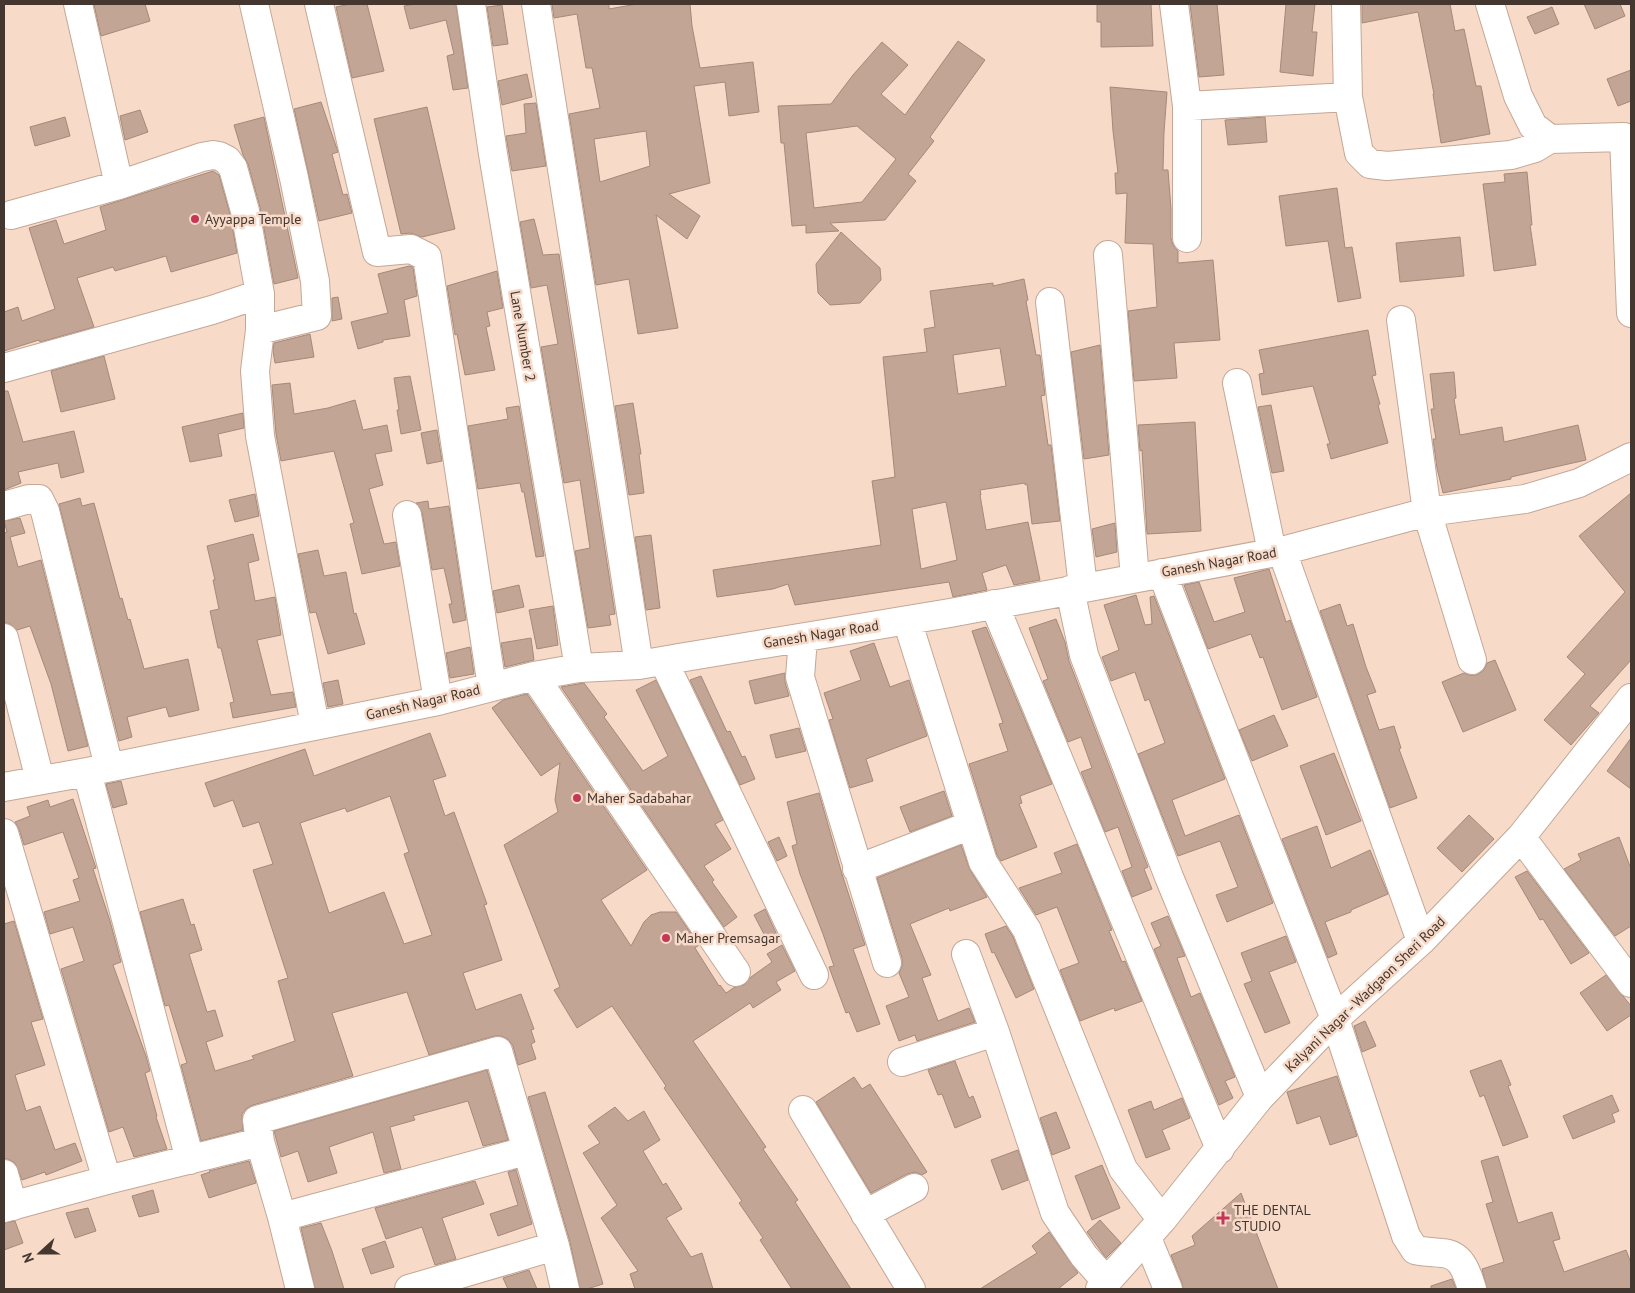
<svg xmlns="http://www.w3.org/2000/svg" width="1635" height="1293" font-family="'PT Sans',sans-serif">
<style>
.building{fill:#c2a594;stroke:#a5897a;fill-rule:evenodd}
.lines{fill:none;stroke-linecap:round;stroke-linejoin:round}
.minor-casing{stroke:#c4a796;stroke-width:30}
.minor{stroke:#fff;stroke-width:28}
.poi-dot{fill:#c63656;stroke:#f8dac9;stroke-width:2}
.labels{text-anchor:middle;stroke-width:5;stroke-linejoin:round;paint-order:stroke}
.poi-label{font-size:14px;fill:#433730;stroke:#f8dac9;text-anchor:start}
.street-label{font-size:14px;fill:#433730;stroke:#f8dac9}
</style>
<rect width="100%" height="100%" fill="#f8dac9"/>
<!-- building -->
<path class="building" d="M98,4H145L150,21L101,36L94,5Z
M350,4H367L384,71L352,78L336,7Z
M415,4H456L468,88L453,90L447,56L454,54L446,20L410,29L404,6Z
M552,4H609V9L637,4H690L692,26L700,68L753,62L759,112L729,116L725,82L694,86L710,183L669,194L700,216L687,239L656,215L678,328L638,334L629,279L596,285L569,114L600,108L592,68H586L577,14L554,18ZM646,131L650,166L600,182L594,139Z
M1097,4H1151L1153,46L1101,47V22H1097Z
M1190,4H1217L1224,75L1199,77Z
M1286,4H1315L1312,32H1317L1313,76L1280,72Z
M1362,4H1450L1455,31L1464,29L1476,86H1481L1490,134L1441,143L1433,94H1434L1418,12L1362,23Z
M1584,4H1620L1625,16L1595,29Z
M502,5L508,44L493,46L487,7Z
M1552,7L1559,24L1535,34L1527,17Z
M958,41L985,60L930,137L934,141L908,174L916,181L885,220L830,223L839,231L806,233V225L792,226L784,143H781L778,106L831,104L853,75L882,42L908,65L881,94L905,115ZM857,126L896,159L862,202L814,208L806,133Z
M1631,70V101L1618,106L1607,79Z
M527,74L532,97L502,105L498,81Z
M1110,87L1167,92L1164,132L1163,170H1168L1171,209V238L1173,245L1178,251V263L1213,260L1220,340L1174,343L1177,378L1134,381L1128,311L1157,307L1153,244L1125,243L1127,193L1116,194L1115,173H1118L1113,131Z
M321,102L338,152L332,154L343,195L347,194L352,213L319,221L294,109Z
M536,103L546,166L512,171L506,136L526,133L524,104Z
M427,107L455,229L422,237L410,233L401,234L374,119Z
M140,110L148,132L125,140L120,116Z
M65,117L70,136L35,146L30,127Z
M264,117L298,278L274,284L260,207L248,164L243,155L234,125Z
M1265,117L1267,142L1228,145L1225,120Z
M213,171L219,175L230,214L237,253L171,272L166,256L115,271L113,267L77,278L94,327L40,342L39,340L4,351V312L18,307L22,321L55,309L29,228L56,220L64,244L106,230L100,207Z
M1527,172L1532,225H1530L1536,265L1494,271L1483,184L1505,182L1504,174Z
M1337,188L1345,248L1352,247L1361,298L1338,302L1328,241L1286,246L1279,196Z
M534,219L543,255L559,254L615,614L609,615L611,625L588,628L575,551L590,548L580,480L564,483L541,347L558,344L547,285L531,288L520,222Z
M841,232L880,268L881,280L860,303L830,305L818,293L816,264Z
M1460,237L1464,276L1400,282L1396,243Z
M409,266L413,267L417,296L404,300L410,336L383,340V342L358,349L351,322L388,313L378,274Z
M497,271L503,308L487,312L490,326L486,327L495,370L465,375L457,334L455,335L447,286Z
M1024,279L1028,300L1026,301L1036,355H1040L1045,395L1041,396L1048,445H1051L1060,521L1032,524L1027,484L1025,485V483L980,490L981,495H980L986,530L1028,522L1040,580L1014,585L1006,565L982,573L987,590L953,597L949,582L795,605L788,584L773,589L717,597L713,570L881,545L872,481L895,477L883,357L927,352L924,329L935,327L930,291L993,283V286ZM1000,348L1006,386L958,394L953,355ZM946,502L957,560L921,569L912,509Z
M338,297L342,319L332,321V298Z
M1368,330L1376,375L1372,376L1380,404L1378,405L1388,443L1331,459L1327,444H1330L1313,386L1262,395L1259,374L1264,373L1259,350Z
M310,334L314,357L275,363L273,351L274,343Z
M1100,345L1109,455L1084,459L1071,352Z
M104,356L115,399L61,412L51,371Z
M1454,372L1456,398L1454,399L1460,435L1502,427L1504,442L1578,425L1586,460L1511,477V479L1443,493L1437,468L1433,439H1436L1431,409H1434L1430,374Z
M410,376L421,430L401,434L397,410H399L394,378Z
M290,383L294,414L328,408L355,400L363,430L387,425L392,451L375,454L383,485L369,489L384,544L396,542L400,566L362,574L350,524L354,523L334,451L281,461L276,434L272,385Z
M4,391H8L23,442L74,431L84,472L61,478L58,463L18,472L21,483L4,490Z
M633,403L641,454H639L644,493L629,495L615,406Z
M1271,405L1284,471L1272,473L1258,407Z
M519,406L544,556L536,557L524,492H522L520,483L478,489L468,426L508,419L506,408Z
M243,413L244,428L218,434L222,456L190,462L182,427Z
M1195,422L1201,531L1147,534L1142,450L1140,451L1138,425Z
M437,430L442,461L427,464L421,433Z
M1631,493V660L1590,706L1599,713L1571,745L1544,720L1585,674L1567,657L1625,592L1579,536Z
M255,494L259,516L235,522L229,500Z
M80,498L82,506L94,503L120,599L122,598L128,620L130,619L144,669L188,659L199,710L169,717L166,707L127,717L132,737L119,741L59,504Z
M428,501L429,509L449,506L466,620L453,623L449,604H452L444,568L432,570L422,512L416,503Z
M20,518L25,533L10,537L18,567L41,560L88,746L68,751L51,684L30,626L17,630L9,623H4V533L7,532L4,521Z
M1115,523L1117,552L1096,557L1092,529Z
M253,534L259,560L248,563L255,601L275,597L281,635L257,640L271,695L293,692L296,707L233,718L230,703L234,702L221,648H218L210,611L219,609L213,580H215L207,546Z
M651,535L660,608L646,610L635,537Z
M318,550L324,576L346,572L354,614L356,613L365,644L328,654L316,612L310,613L298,554Z
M1269,569L1286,622L1290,620L1317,697L1282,710L1263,657L1260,658L1251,634L1208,649L1184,585L1199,582L1214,622L1245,612L1234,578Z
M519,585L524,607L497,613L493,591Z
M1136,595L1145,625L1152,624L1150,597L1154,596L1225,779L1172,800L1185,836L1239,815L1273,903L1227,922L1216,895L1238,887L1220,841L1178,856L1138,754L1165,743L1149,699L1145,701L1135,672L1111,681L1102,657L1119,650L1104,605Z
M1340,604L1347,626L1353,624L1366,667L1376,692L1367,695L1379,730L1394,726L1401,748L1399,749L1417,798L1390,808L1320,611Z
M553,606L558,645L537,649L529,610Z
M1056,619L1065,642L1069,661L1148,867L1144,869L1152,889L1132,897L1122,871L1132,867L1118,827L1105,832L1081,772L1092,768L1081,737L1068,742L1043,681L1048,679L1029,628Z
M986,627L1052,784L1020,796L1022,803L1019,804L1037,847L1001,861L997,855L969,764L1008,751L999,724L1003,723L972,631Z
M531,638L534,660L505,667L501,643Z
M874,643L890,687L909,680L927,736L866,759L873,781L850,788L829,720L833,719L824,693L861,680L850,651Z
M470,647L474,674L450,678L446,653Z
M1495,660L1516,710L1463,732L1442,682L1464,673L1469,675H1477L1484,670L1487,663Z
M785,673V682L789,696L755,704L749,681Z
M701,676L727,732L730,731L742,757L745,756L755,779L740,785L690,680Z
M338,680L343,704L328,707L323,683Z
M656,680L723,820L715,824L731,849L704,866L714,880L712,882L737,917L724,927L561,687L584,683L607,714L604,717L643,771L668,756L636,690Z
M527,694L647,870L601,900L631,946L644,922L651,915L660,912H676L699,945L695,948L719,986L720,985L726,993L735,987L744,985L751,977L772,962L767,954L782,945L795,971L776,982L781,990L753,1008L750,1003L693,1041L766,1147L763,1149L798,1200L795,1202L851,1289H792L760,1240L763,1238L739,1203L742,1201L664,1088L666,1086L612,1006L577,1028L554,990L560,987L504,845L558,812L555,800L560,763L541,776L492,708L503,700Z
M1274,715L1288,746L1252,761L1239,730Z
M799,728L806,751L776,758L770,735Z
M430,733L446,776L433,780L445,816L454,812L487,904L484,905L502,960L463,973L476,1010L521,994L534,1029L531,1030L535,1042L531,1044L536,1059L518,1065L513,1046L508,1039L501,1036H494L429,1055L407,992L332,1013L353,1076L253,1105L247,1108L242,1114L243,1130L201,1141L181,1065L187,1063L169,1005L165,1006L140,912L183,899L191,925L194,924L202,950L189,954L207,1012L215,1010L223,1036L206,1042L215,1071L254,1059L252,1056L295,1041L278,981L288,978L253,870L273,864L259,822L243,827L233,800L214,807L205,783L305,749L314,776ZM390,796L409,852L404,854L432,935L404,944L384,892L329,913L300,823L345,808L347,812Z
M1631,738V789L1607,771Z
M1334,753L1361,821L1326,835L1300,766Z
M121,781L127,804L113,808L106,784Z
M944,791L952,816L910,832L900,807Z
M819,793L842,874L865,945L853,949L880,1024L857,1032L849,1012L846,1013L829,967L834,966L823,934L800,874L792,846L797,844L787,802Z
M73,799L96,868L93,869L110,921L121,962L113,965L146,1056L150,1071L145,1073L157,1116L156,1117L167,1149L134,1157L123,1127L109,1132L61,969L84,961L73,927L50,934L44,912L80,901L73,880L79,878L63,832L24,845L19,829L15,822L30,816L27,807L48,800L50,807Z
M1469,815L1494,839L1462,872L1437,848Z
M1317,826L1331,868L1370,850L1388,894L1351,910V912L1325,922L1337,954L1328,958L1282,839Z
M779,837L787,856L777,861L768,842Z
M1619,837L1631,869V926L1615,936L1564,869L1581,860L1578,854Z
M1077,844L1112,930L1109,931L1122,962L1125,961L1142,1001L1115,1011L1114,1008L1080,1021L1060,970L1079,963L1057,907L1036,915L1019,888L1062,873L1054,853Z
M961,845L970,870L987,897L950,911L949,908L910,924L931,975L922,978L938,1021L969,1008L975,1022L917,1041L915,1035L899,1041L886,1006L909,997L899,973L902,966V958L877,878Z
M1527,871L1589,953L1571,964L1543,919L1540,920L1515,877Z
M765,909L777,935L767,940L754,915Z
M1168,916L1185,956L1177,958L1191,997L1200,993L1235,1077L1225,1081L1233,1098L1219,1105L1154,949L1161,946L1151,923Z
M14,921L43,1019L31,1022L45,1065L15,1075L26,1111L40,1106L55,1150L75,1143L82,1161L46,1175L45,1172L22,1180L15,1163L8,1159H4V924Z
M1006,926L1013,937L1034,989L1016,998L994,952L992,953L985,934Z
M1286,936L1296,962L1269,972L1290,1023L1265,1033L1244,984L1252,981L1241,953Z
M1606,975L1631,1006V1015L1607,1031L1580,993Z
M1365,1021L1376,1046L1362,1052L1354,1026Z
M1501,1060L1511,1085L1508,1086L1528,1137L1503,1146L1484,1095L1480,1097L1470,1071Z
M955,1061L969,1098L973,1096L981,1117L955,1128L942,1094L938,1095L928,1070Z
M487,1070L508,1140L483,1146L468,1101L413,1116L415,1120L390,1127L401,1169L384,1173L373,1132L329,1147L337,1173L308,1182L298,1151L281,1157L274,1131Z
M1337,1076L1357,1136L1330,1145L1320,1116L1297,1124L1287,1092Z
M854,1077L862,1089L870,1084L927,1172L922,1175L915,1172L907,1174L871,1193L816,1102Z
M545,1092L603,1284L587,1289H580L570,1242L528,1097Z
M1612,1095L1619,1111L1612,1114L1615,1122L1573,1139L1563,1116Z
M1182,1098L1190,1118L1162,1130L1170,1149L1146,1158L1128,1110L1151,1101L1154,1110Z
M615,1107L628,1121L644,1111L660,1140L643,1151L663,1185L666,1183L682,1209L666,1218L691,1257L702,1253L713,1289H635L630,1274L638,1271L601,1218L617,1205L583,1153L600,1143L588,1126Z
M1056,1112L1070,1148L1052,1155L1040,1118Z
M1018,1150L1028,1180L1002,1190L991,1160Z
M1498,1156L1518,1223L1552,1212L1560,1239L1553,1241L1564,1272L1626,1250L1631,1263V1289H1487L1482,1269L1504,1262L1486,1204L1493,1202L1481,1161Z
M249,1161L256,1183L209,1198L201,1175L210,1172L209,1171Z
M1102,1165L1120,1208L1092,1220L1075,1176Z
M516,1170L532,1224L498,1236L490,1214L518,1205L508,1172Z
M475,1181L484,1204L442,1218L456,1259L435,1265L422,1227L386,1239L375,1208Z
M153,1190L159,1212L139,1217L132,1196Z
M1241,1193L1278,1289H1183L1182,1283L1171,1255L1195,1245L1192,1236Z
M88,1208L96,1231L75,1238L66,1213Z
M1100,1220L1121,1243L1106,1258L1087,1232Z
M15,1221L23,1243L4,1250V1223Z
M321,1223L332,1251L344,1289H315L301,1228Z
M1049,1232L1078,1273L1058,1289H980L1037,1253L1032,1246Z
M385,1241L394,1267L371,1274L362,1249Z
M529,1270L537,1289H508L503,1278Z
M1452,1279L1456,1289H1431V1286Z"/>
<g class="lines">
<!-- minor casing -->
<g class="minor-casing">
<path id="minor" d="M78,4L119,185L202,157L213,155L219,156L227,160L233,168L245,211L260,294V330L255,371L260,436L315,725
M254,4L294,178L315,281L317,316L260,330
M319,4L377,252L411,249L427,257L492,687
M471,4L493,154L579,668
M536,4L593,366L639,665
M1174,4L1187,106V238
M1346,4L1348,97L1359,153L1370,164L1387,166L1511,155L1535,148L1550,139
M1490,4L1518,96L1533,126L1550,139L1624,137L1631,313
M1187,106L1348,97
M11,215L119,185
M1108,255L1135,578
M1050,302L1083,587
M1401,320L1427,512L1472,660
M4,368L212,310L260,294
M1237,383L1272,552
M4,506L29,499H39L45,511L109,767
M407,515L438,701
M1282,551L1421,941
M1162,573L1335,1019L1406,1236L1415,1250C1424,1252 1432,1252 1442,1253C1462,1254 1467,1273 1472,1289
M1070,590L1084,655L1169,877L1260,1097
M994,604L1220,1149
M907,620L983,862L1027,930L1123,1169L1162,1220
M4,638L40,780
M803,638L800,677L887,963
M664,662L814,975
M534,676L736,972
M87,772L190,1160
M4,787L87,772L438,701L534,676L579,668L639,665L679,658L950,613L1282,551L1427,512L1525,499L1579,483L1631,457
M4,833L107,1180
M1521,837L1631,983
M857,869L971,825
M966,954L995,1032L1055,1213L1084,1256L1107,1282
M902,1062L995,1032
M803,1110L911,1289
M4,1174L13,1206
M4,1208L107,1180L260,1142
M865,1214L914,1188
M282,1217L526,1151
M1147,1238L1168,1289
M300,1289L282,1217L260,1142L257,1120L498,1051L555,1246L565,1289
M409,1289L555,1246
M1100,1289L1162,1220L1260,1097L1335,1019L1421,941L1521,837L1631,698"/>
</g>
<!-- minor -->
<use href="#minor" class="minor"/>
</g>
<!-- markers -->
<g class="poi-dot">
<circle cx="195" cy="219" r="5"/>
<circle cx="577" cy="798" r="5"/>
<circle cx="666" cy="938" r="5"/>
<path d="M1220.5 1210.5h5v5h5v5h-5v5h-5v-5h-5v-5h5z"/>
</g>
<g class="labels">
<!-- poi labels -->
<g class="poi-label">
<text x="205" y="224">Ayyappa Temple</text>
<text x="587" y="803">Maher Sadabahar</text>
<text x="676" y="943">Maher Premsagar</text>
<text x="1234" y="1215">THE DENTAL<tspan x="1234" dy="16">STUDIO</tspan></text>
</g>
<!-- street labels -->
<g class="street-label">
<text transform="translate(523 336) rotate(80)" y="5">Lane Number 2</text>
<text transform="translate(1219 562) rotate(-10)" y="5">Ganesh Nagar Road</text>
<text transform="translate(821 634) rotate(-9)" y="5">Ganesh Nagar Road</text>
<text transform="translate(423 702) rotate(-13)" y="5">Ganesh Nagar Road</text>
<text transform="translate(1365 994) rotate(-44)" y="5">Kalyani Nagar - Wadgaon Sheri Road</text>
</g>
</g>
<!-- border -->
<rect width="1635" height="1293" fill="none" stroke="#433730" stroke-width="10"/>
<!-- north arrow -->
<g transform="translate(40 1253) rotate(249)" stroke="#f8dac9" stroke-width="4" paint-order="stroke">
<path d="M0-4L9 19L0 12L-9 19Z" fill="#433730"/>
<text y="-8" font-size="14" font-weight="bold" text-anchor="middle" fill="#433730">N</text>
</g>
</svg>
